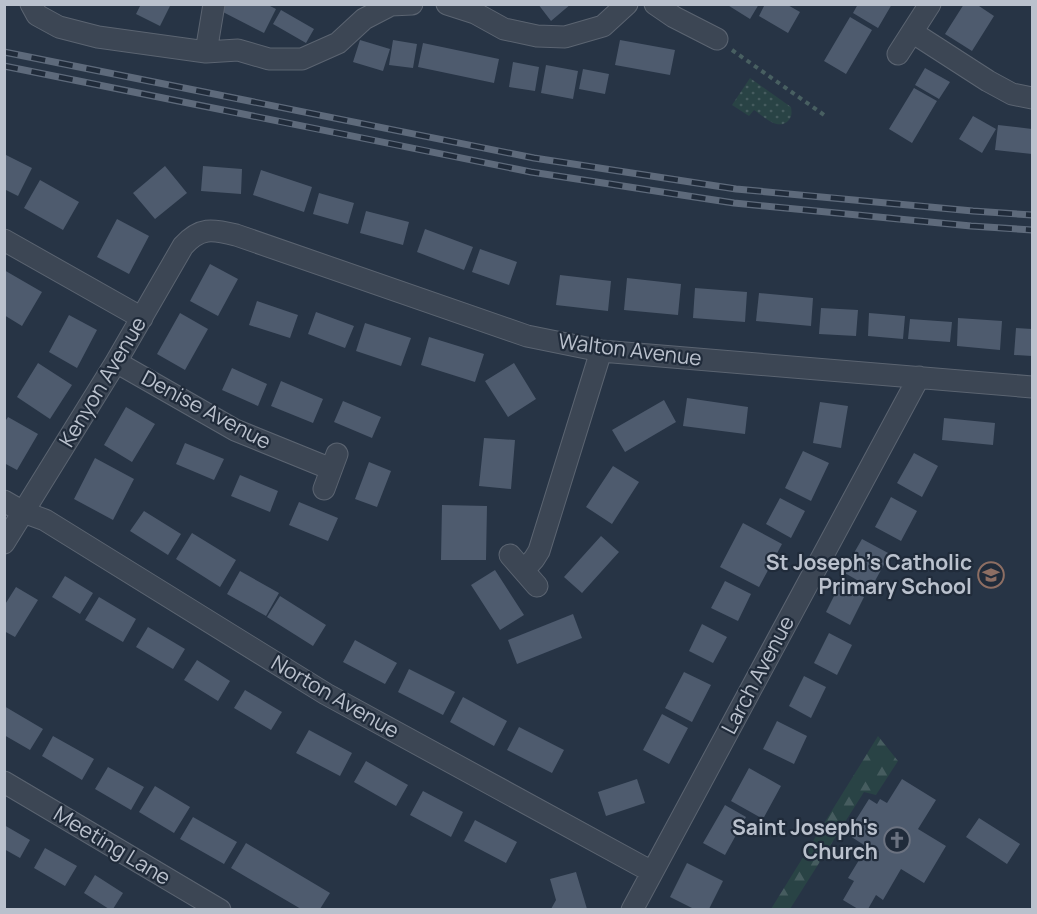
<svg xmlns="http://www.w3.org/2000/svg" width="1037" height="914" font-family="Manrope,sans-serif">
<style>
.grass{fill:url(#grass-dots)}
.forest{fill:url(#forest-firs)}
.building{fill:#4e5b6e}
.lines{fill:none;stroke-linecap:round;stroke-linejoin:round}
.minor-casing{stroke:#5b6471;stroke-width:23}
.path{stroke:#485f61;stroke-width:4;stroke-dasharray:4.5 4.5;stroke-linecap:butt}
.minor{stroke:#3c4654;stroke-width:21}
.rail-casing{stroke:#5e6a7b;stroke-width:7}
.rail{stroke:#202b3a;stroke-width:4.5;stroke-dasharray:14;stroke-linecap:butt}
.labels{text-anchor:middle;stroke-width:4.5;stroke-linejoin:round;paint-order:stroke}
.street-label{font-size:21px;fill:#bac1cd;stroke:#202b3a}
.poi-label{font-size:21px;font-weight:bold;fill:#bac1cd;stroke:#202b3a;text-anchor:end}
</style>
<defs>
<pattern id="grass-dots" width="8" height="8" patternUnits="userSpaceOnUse" patternTransform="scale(1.5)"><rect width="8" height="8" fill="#294345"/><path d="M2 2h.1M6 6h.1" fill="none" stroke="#465c5f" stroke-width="1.8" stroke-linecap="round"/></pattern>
<pattern id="forest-firs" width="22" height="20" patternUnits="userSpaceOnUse" patternTransform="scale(1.5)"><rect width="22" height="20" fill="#294345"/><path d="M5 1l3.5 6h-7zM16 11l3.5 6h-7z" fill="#465c5f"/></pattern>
</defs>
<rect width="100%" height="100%" fill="#273445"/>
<!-- grass -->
<path class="grass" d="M750,78L791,107C792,113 792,117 788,121C778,131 763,116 754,110L749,116L732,105Z"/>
<!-- forest -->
<path class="forest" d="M878,736L898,761L876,795L864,792L790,909H771Z"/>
<!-- building -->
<path class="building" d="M141,4H171L160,26L136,14Z
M224,4H266L276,9L264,33L221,11Z
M538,4H571L551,21Z
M726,4H759L750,19Z
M765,4H786L800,12L788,33L759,16Z
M858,4H892L878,28L853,13Z
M964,4H976L994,16L972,51L945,34Z
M281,10L314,29L306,43L273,24Z
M850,17L872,30L846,74L824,61Z
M360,40L390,49L383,71L353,62Z
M393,40L417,44L413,68L389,65Z
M620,40L675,50L670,75L615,65Z
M423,43L499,59L494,83L418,67Z
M513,62L539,67L535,91L509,87Z
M546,65L578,71L573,99L541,93Z
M925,68L950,82L939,99L915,85Z
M583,69L609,74L605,94L579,89Z
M914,88L937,101L912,143L889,129Z
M973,116L996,129L982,153L959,139Z
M998,125L1032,129V154L995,150Z
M4,154L32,168L18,196L4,189Z
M165,166L187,193L155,219L133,193Z
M203,166L242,169L241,194L201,191Z
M261,170L312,187L304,212L253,195Z
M40,180L79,202L63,230L24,208Z
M319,193L354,203L348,224L313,214Z
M366,211L409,222L403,245L360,233Z
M117,219L149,236L129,274L97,257Z
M425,229L473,247L464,270L417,252Z
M480,249L517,262L509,285L472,272Z
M210,264L238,279L218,316L190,301Z
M4,270L42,292L22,326L4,315Z
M560,275L611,281L608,311L556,305Z
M627,278L681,284L678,315L624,310Z
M695,288L747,292L745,322L693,318Z
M759,293L813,298L811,326L756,321Z
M257,301L298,315L290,338L249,325Z
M821,308L858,310L856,336L819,334Z
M316,312L354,326L345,348L308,334Z
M180,313L208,329L185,370L157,354Z
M869,313L905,316L903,339L868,336Z
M69,315L97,330L77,368L49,352Z
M958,318L1002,321L1000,350L957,346Z
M910,319L952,322L950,342L908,339Z
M365,323L411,338L401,366L356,351Z
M1016,328L1032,329V356L1014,355Z
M429,337L484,354L475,382L421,365Z
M38,363L72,385L50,419L17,397Z
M514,363L536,399L508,417L485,381Z
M232,368L267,384L258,406L222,390Z
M281,381L323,399L313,423L271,406Z
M687,398L748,407L745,434L683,426Z
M664,400L676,422L625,452L612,430Z
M343,401L381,417L372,438L334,422Z
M820,402L848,406L841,448L813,443Z
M126,407L155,424L132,462L104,445Z
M8,417L38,434L17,470L4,463V423Z
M944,418L995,423L993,445L942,440Z
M484,438L515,440L511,489L479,486Z
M185,443L224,459L214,480L176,464Z
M803,451L829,463L811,501L785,488Z
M914,453L938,466L922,497L897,483Z
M95,458L134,479L113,520L74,499Z
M369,462L391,471L377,507L355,499Z
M613,466L639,482L612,524L586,507Z
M240,475L278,491L270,512L231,496Z
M891,497L917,511L901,541L875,527Z
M780,498L805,511L791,538L766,524Z
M299,502L338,518L328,541L289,525Z
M442,505L487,506L486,560H441Z
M144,511L181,534L168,555L130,531Z
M743,523L782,544L759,587L720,567Z
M192,533L236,560L220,587L176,559Z
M601,536L619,552L582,593L564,577Z
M862,539L890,554L871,588L843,572Z
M495,570L524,615L500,630L471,585Z
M240,571L279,593L266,616L227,594Z
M65,576L93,593L80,614L52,597Z
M725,581L751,594L738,621L711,608Z
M840,584L864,597L850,625L826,612Z
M16,587L38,600L15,637L4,631V606Z
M280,596L326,625L313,646L267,617Z
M99,597L136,619L123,642L85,620Z
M573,614L582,638L517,664L508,640Z
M702,624L727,637L713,663L689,651Z
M148,627L185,649L173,669L136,647Z
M829,633L852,645L837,675L814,663Z
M355,640L397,663L385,684L343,662Z
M197,660L230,681L218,701L184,680Z
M409,669L455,692L443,715L398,692Z
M684,672L711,685L692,722L665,708Z
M804,676L826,687L811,718L789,706Z
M245,690L282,712L271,730L234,708Z
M463,697L507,721L494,746L450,722Z
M4,706L43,729L30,750L4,735Z
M662,714L688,728L669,764L643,750Z
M777,721L807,736L794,764L763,749Z
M519,727L564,750L552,773L507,750Z
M309,730L352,753L340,776L296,753Z
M53,736L94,759L82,780L42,756Z
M366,761L408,785L396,806L354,782Z
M108,767L144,787L131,810L95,789Z
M749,768L781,786L763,819L731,801Z
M637,779L645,803L606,816L598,792Z
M902,779L936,800L918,829L946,846L924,883L901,869L883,900L876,895L868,909H858L843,900L854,881L848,878L867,847L847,834L869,799L877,804L880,799L887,803Z
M155,786L190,807L174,833L139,812Z
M423,791L463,812L451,837L410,815Z
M725,805L746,817L725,855L703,843Z
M193,817L237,842L224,864L180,839Z
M979,818L1020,844L1007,864L966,837Z
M475,820L517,842L506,863L464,841Z
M4,825L30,840L20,858L4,849Z
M246,843L330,893L320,909H301L231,868Z
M45,848L77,866L65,886L34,868Z
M687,863L723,881L709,909H694L670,897Z
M576,872L587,909H551L556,900L550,879Z
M95,875L123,893L113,909H109L84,893Z"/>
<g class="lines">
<!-- minor casing -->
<g class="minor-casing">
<path id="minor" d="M31,4L37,15L59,27L98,37L206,52L238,50L269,59H302L338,43L364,19L391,5L412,4
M447,4L475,13L504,29L537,36L565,37L603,26L627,4
M655,4L674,17L717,39
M912,32L988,81L1012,94L1032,98
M206,52L214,4
M898,54L930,4
M4,240L142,318
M116,362L235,430L331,469
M324,489L337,454
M4,501L23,512L45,520L326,694L652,872
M4,543L116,362L183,246C200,227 212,229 236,235L527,336L601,351L1032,387
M510,555L537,586
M524,570L534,559L539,551L601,351
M4,782L220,910
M632,910L919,377"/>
</g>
<!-- path -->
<path class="path" d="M732,50L827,117"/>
<!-- minor -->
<use href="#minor" class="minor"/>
<!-- rail casing -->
<g class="rail-casing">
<path id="rail" d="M4,52L534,158L736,189L973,211L1032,215
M4,66L531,172L734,203L971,226L1032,230"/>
</g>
<!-- rail -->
<use href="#rail" class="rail"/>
</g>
<!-- icons -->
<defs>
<g id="school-ring" transform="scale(1.35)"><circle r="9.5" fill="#202b3a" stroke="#8d6e63" stroke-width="1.5"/><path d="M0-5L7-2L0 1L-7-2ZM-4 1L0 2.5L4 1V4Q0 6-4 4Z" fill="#8d6e63"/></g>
<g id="church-ring" transform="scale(1.35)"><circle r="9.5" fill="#202b3a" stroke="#6b7280" stroke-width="1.5"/><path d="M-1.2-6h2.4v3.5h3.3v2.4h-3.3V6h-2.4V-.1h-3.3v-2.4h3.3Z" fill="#6b7280"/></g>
</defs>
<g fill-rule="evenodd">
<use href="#school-ring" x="991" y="575"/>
<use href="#church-ring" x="897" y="840"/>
</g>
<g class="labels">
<!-- street labels -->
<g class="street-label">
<text transform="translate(630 350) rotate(7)" y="7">Walton Avenue</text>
<text transform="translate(103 382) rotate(-59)" y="7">Kenyon Avenue</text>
<text transform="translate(206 410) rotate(28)" y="7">Denise Avenue</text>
<text transform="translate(758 675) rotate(-62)" y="7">Larch Avenue</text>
<text transform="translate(335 697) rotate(30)" y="7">Norton Avenue</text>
<text transform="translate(112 846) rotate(31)" y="7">Meeting Lane</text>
</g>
<!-- poi labels -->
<g class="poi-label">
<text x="972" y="570">St Joseph's Catholic<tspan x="972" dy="24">Primary School</tspan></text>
<text x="878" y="835">Saint Joseph's<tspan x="878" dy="24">Church</tspan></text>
</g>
</g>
<!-- border -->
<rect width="1037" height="914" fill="none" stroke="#bac1cd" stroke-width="12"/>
</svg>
